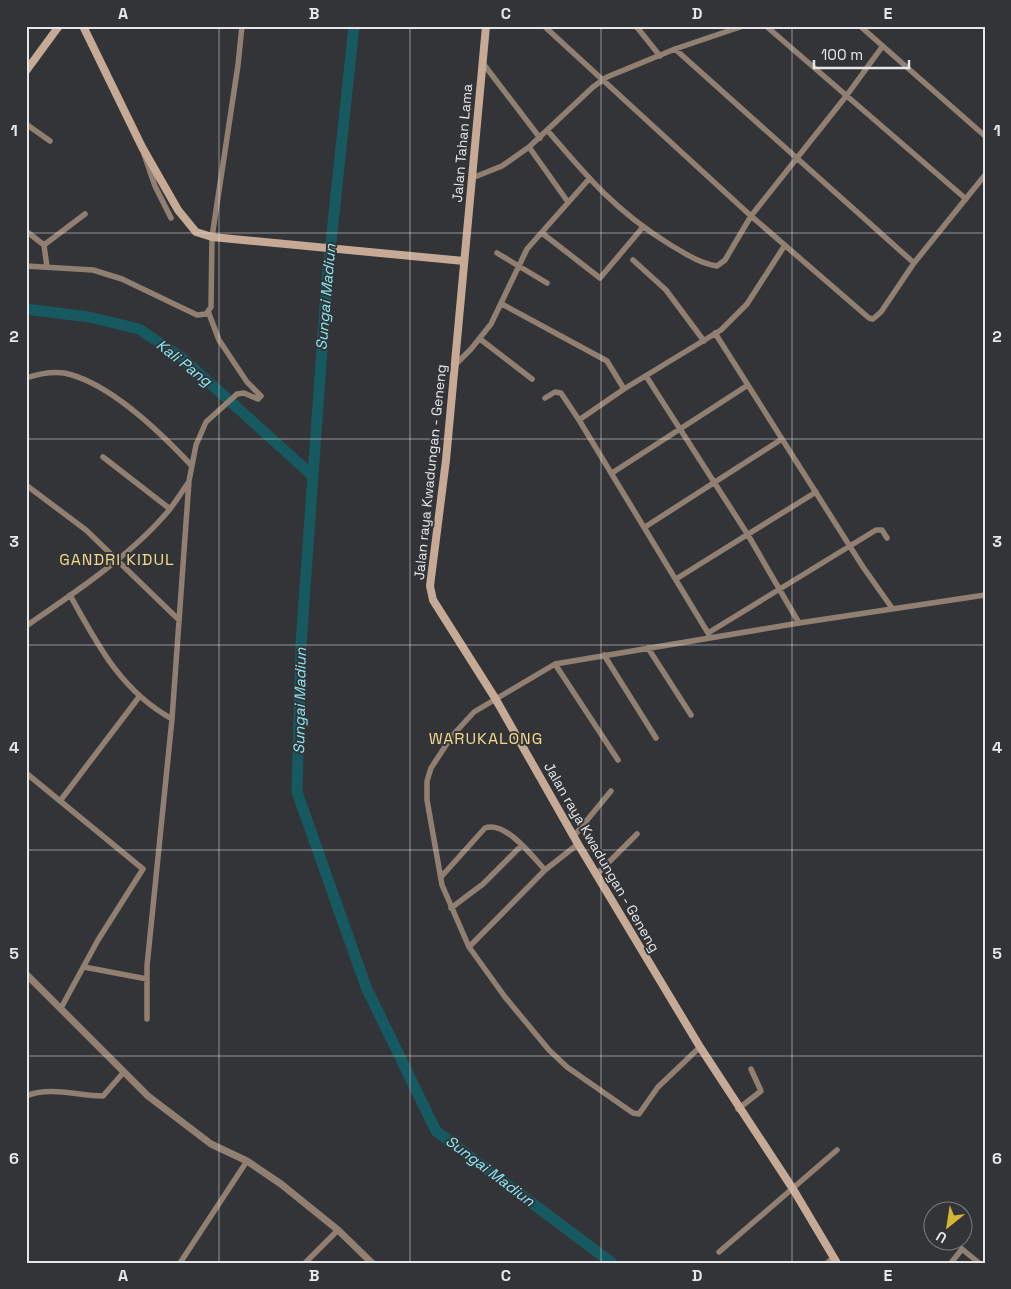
<svg xmlns="http://www.w3.org/2000/svg" width="1011" height="1289" font-family="'Space Grotesk',sans-serif">
<style>
.lines{fill:none;stroke-linecap:round;stroke-linejoin:round}
.river{stroke:#165960;stroke-width:11}
.minor{stroke:#918072;stroke-width:5.5}
.tertiary{stroke:#918072;stroke-width:7}
.secondary{stroke:#c6aa95;stroke-width:8}
.grid{fill:none;stroke:#e6e7e9;stroke-width:1;stroke-opacity:0.55}
.labels{text-anchor:middle;stroke-width:4;stroke-linejoin:round;paint-order:stroke}
.street-label{font-size:14px;fill:#e6e7e9;stroke:#333437}
.water-label{font-size:15px;font-style:italic;fill:#88ecf7;stroke:#333437}
.quarter-label{font-size:16px;letter-spacing:1px;fill:#f2d98c;stroke:#333437}
.neatline{fill:none;stroke:#e6e7e9;stroke-width:2}
.grid-label{font-size:16px;text-anchor:middle;font-weight:bold;fill:#e6e7e9}
</style>
<rect width="100%" height="100%" fill="#333437"/>
<g class="lines">
<!-- river -->
<path class="river" d="M354,26L327,279L301,644L297,792L366,987L436,1131L612,1263
M26,309L89,317L139,329L181,357L313,476"/>
<!-- minor -->
<path class="minor" d="M544,26L751,216L869,318L873,319L881,312L914,263L985,175
M636,26L660,56
M766,26L966,199
M860,26L985,136
M675,49L914,263
M482,62L540,138
M26,124L50,141
M548,131C588,178 616,211 669,244C684,253 699,263 717,266L725,260L751,216L847,95L882,47
M529,147L568,202
M144,154L155,186L171,218
M472,178L502,166L529,147L593,87L607,77L675,49L743,26
M26,231L44,245L47,267
M542,233L600,278L643,227
M44,245L85,214
M497,253L547,283
M633,260L666,290L704,341
M26,266L93,270L122,279L197,315L206,314L211,307L212,237L238,65L242,26
M502,304L607,361L624,389
M715,333L863,567L892,608
M480,339L532,379
M455,365L471,349L491,324L527,249L589,179
M646,376L748,535L799,623
M26,378C38,374 51,371 64,373C109,382 161,433 191,465
M545,398L555,392L561,393L579,420
M103,457L170,509
M612,473L748,385
M26,485L86,530L179,620
M645,527L782,439
M676,579L816,492
M70,595C97,644 121,691 172,719
M26,626C70,596 128,557 163,517C173,507 180,494 188,483
M708,633L579,420L624,389L721,330L747,304L785,245
M709,636L708,633L876,530H882L887,538
M648,648L691,715
M604,655L656,738
M555,664L618,760
M26,773L143,869L98,940L61,1008
M60,801L139,697
M574,836L611,791
M596,875L637,834
M441,877L485,828C505,820 533,857 545,870
M451,908L483,884L522,845
M469,947L545,870L578,844
M84,967L147,979
M147,1019V966L172,719L189,481L196,445L206,422L237,394L244,393L258,399L261,396L247,382L219,340L208,311
M700,1047L658,1087L639,1114L633,1113L567,1067L549,1050L505,997L469,947L442,885L427,800V781L431,768L452,736L474,712L555,664L799,623L985,595
M26,1096C50,1086 78,1096 103,1096L123,1073
M738,1109L761,1091L751,1069
M719,1252L837,1150
M180,1263L247,1161
M305,1263L338,1230
M827,1263L834,1257
M951,1263L962,1249L979,1263"/>
<!-- tertiary -->
<path class="tertiary" d="M26,974L148,1096L211,1144L247,1161L281,1184L338,1230L372,1263"/>
<!-- secondary -->
<path class="secondary" d="M83,26L142,147L178,210L196,232L212,237L464,261
M486,26L446,460L430,586L433,600L495,698L578,844L700,1047L793,1189L837,1263
M26,71L59,26"/>
</g>
<!-- grid -->
<path class="grid" d="M219,26V1263M410,26V1263M601,26V1263M792,26V1263M26,233H985M26,439H985M26,645H985M26,850H985M26,1056H985"/>
<g class="labels">
<!-- street labels -->
<g class="street-label">
<text transform="translate(462 143) rotate(-85)" y="5">Jalan Tahan Lama</text>
<text transform="translate(430 472) rotate(-84)" y="5">Jalan raya Kwadungan - Geneng</text>
<text transform="translate(602 857) rotate(60)" y="5">Jalan raya Kwadungan - Geneng</text>
</g>
<!-- water labels -->
<g class="water-label">
<text transform="translate(326 297) rotate(-85)" y="5">Sungai Madiun</text>
<text transform="translate(184 363) rotate(38)" y="5">Kali Pang</text>
<text transform="translate(300 701) rotate(-89)" y="5">Sungai Madiun</text>
<text transform="translate(490 1171) rotate(37)" y="5">Sungai Madiun</text>
</g>
<!-- quarter labels -->
<g class="quarter-label">
<text x="117" y="565">GANDRI KIDUL</text>
<text x="486" y="744">WARUKALONG</text>
</g>
</g>
<!-- border -->
<rect width="1011" height="1289" fill="none" stroke="#333437" stroke-width="55"/>
<!-- north arrow -->
<g transform="translate(948 1226) rotate(210)"><circle r="24" fill="#333437" stroke="#7b7c7e"/>
<path d="M0-4L9 19L0 12L-9 19Z" fill="#d8b434"/>
<text y="-8" font-size="14" font-weight="bold" text-anchor="middle" fill="#e6e7e9">U</text>
</g>
<!-- scale -->
<path d="M814 60v8h95v-8" fill="none" stroke="#e6e7e9" stroke-width="2.5"/>
<text x="821" y="60" font-size="15" fill="#e6e7e9" stroke="#333437" stroke-width="4" paint-order="stroke">100 m</text>
<rect x="28" y="28" width="956" height="1234" class="neatline"/>
<g class="grid-label">
<text x="123" y="19">A</text>
<text x="314" y="19">B</text>
<text x="506" y="19">C</text>
<text x="697" y="19">D</text>
<text x="888" y="19">E</text>
<text x="14" y="136">1</text>
<text x="997" y="136">1</text>
<text x="14" y="342">2</text>
<text x="997" y="342">2</text>
<text x="14" y="547">3</text>
<text x="997" y="547">3</text>
<text x="14" y="753">4</text>
<text x="997" y="753">4</text>
<text x="14" y="959">5</text>
<text x="997" y="959">5</text>
<text x="14" y="1164">6</text>
<text x="997" y="1164">6</text>
<text x="123" y="1281">A</text>
<text x="314" y="1281">B</text>
<text x="506" y="1281">C</text>
<text x="697" y="1281">D</text>
<text x="888" y="1281">E</text>
</g>
</svg>
